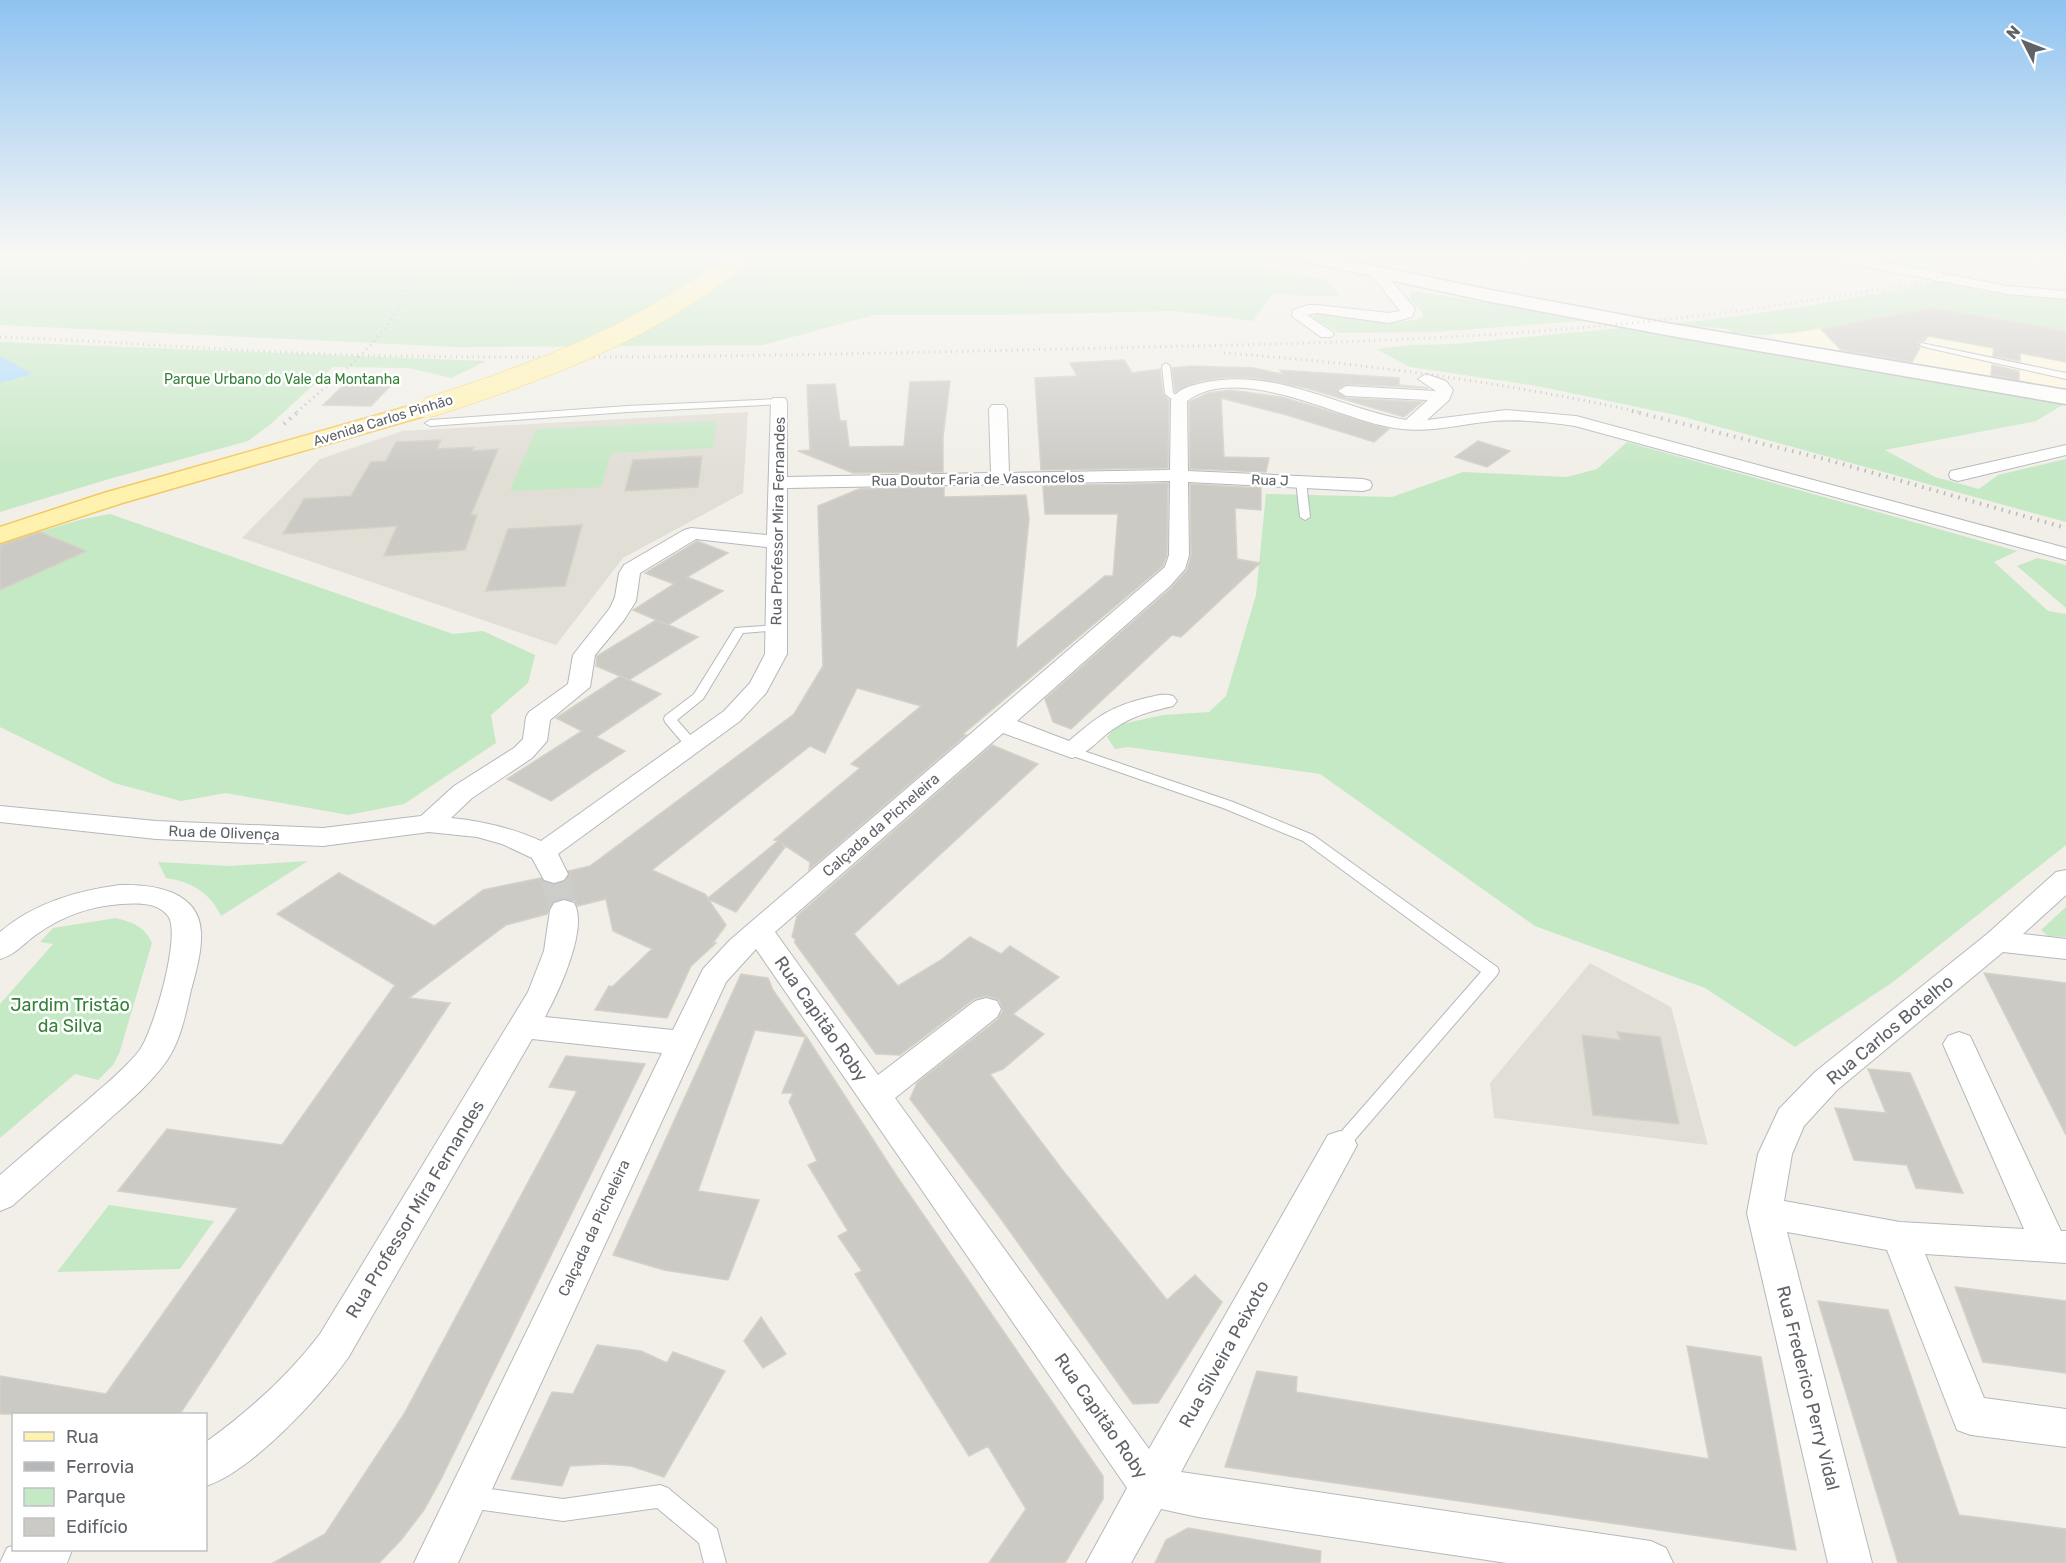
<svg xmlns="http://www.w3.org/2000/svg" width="2066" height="1563" font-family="Rubik,sans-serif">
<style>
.commercial{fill:#fef7e0}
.education{fill:#e1ded6}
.green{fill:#c5e8c5}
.water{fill:#aadaff}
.building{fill:#cccac5;stroke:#d6d1c6;stroke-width:1.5;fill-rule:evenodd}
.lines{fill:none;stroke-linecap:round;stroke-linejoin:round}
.minor-tunnel{stroke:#ccccc8;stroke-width:31;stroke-dasharray:31 15;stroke-linecap:butt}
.service-casing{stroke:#b5b8bc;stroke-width:2}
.minor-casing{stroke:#b5b8bc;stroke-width:2}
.secondary-casing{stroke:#b6babf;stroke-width:3}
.primary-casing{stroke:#f2c960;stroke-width:3}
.service{fill:#fff;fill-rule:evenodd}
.minor{fill:#fff;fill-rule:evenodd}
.secondary{fill:#fff;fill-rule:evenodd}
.primary{fill:#fff2af;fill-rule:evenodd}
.rail-far1{stroke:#b6b7b8;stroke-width:3;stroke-dasharray:1 4.5;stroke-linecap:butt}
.rail{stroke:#b6b7b8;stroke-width:4;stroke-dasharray:1.5 6;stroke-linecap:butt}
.primary-bridge-casing{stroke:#f2c960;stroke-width:21;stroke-linecap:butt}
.primary-bridge{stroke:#fff2af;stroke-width:20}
.labels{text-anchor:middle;stroke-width:5;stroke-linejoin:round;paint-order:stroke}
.far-park-label{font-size:14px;fill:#348238;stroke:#fff}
.far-street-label{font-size:14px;fill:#5f6368;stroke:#fff}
.street-label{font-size:15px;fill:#5f6368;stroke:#fff}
.near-park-label{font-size:18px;fill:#348238;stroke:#fff}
.near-street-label{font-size:18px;fill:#5f6368;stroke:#fff}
</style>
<rect width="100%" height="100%" fill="#f1efe8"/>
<!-- commercial -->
<path class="commercial" d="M1933,308L2066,330V393L1779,347L1774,334L1821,329Z"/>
<!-- education -->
<path class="education" d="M748,412L743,493L623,558L556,645L242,538L320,459L402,431Z
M1590,963L1671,1007L1708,1145L1494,1118L1490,1083Z"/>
<!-- green -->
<path class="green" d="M0,255H710L705,261L744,262L751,255H1197L1325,279L1340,296H1307L1273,294L1253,321L1175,311L1002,315H874L763,345L454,347L0,325Z
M1826,255H1950L1947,264L1912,271Z
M1945,279L1977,285L1969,288C2001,297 2034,298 2066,295V330L1933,308L1793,333L1761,335L1733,333L1728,329L1670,324C1763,314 1854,300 1945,279Z
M1410,290L1594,320L1435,332L1339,333L1313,318L1316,314H1322C1355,318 1391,329 1423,317V313L1410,299Z
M1630,327L2066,403L2036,421L1885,450L1935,477L1979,489L1998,475L2066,459V522L1676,415L1537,386L1410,367L1376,349L1411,345L1455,344Z
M0,342L486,361L451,378L409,368L333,367L272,423L248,441L109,479L0,512Z
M717,421L713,448L611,453L601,487L510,491L536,429Z
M1627,442L2017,551L1994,562L2048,611L2066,614V845L1893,982L1795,1047L1705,988L1535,926L1320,774L1128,747L1115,749L1107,737L1117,725L1163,715L1209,712L1226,696L1256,595L1266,494L1392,497L1463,472L1567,477L1597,469Z
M110,514L453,634L483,631L535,655L528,683L491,715L496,743L404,804L348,815L226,793L181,801L114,783L0,727V559L22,549L5,542L83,519Z
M2038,558L2066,565V608L2017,566Z
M308,861L221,916C211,893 190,881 166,878L158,862L230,866Z
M2066,907V937L2048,936L2041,930Z
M116,918C134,923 144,926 152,943L119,1054L113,1065L98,1080L75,1074L0,1138V1004L53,944L40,942L53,928Z
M109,1205L214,1221L180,1269L57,1272Z"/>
<!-- water -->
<path class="water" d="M0,357H2L32,374L0,383Z"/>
<!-- building -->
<path class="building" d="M1933,308L2066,331V362L2020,353V361L1993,356L1994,348L1928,336L1924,341L1919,342L1918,346L1920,348L1912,362L1841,350L1821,329Z
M1124,360L1132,373L1160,369L1163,394L1169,400L1168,468L1041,470L1035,378L1077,376L1070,363Z
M1992,365L2019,371V380L1991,375Z
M1191,366L1253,368L1283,374L1280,370L1399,378V385L1428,388L1346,384L1336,390L1346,398L1422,402L1404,417L1306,388L1255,378L1229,377L1201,381L1175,392L1172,368Z
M351,378L397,379L371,406L323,405Z
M950,381L943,437V472L853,473L798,451L810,450L807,385L835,384L840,421H846L849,447L904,446L910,382Z
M1230,390L1282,397L1389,429L1374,442L1287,415L1221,398L1224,457L1269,458L1266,472L1190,469L1189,402L1208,393Z
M441,440L437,449L474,447L472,451L498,449L471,515H477L465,550L384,556L397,526L283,534L304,499L351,496L371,462L386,461L396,442Z
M1478,441L1510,451L1487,467L1455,457Z
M702,456L698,487L625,491L633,460Z
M1168,483L1167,555L1163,566L963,734L966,735L809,870L810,862L781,843L785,847L736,912L708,899L726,925L713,943H716L691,966L667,1018L595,1010L609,986L612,987L652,949L613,931L606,899L577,906L575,901L565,898L553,901L547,914L506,925L409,998L450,1003L180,1414H0V1376L106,1394L238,1208L118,1191L167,1129L282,1145L395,985L277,914L339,873L434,926L483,890L540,878L543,882L553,885L565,882L570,875L569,871L590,866L763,737L794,714L823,666L818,506L859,489L944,487V497L1026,495L1029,519L1016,649L1105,576H1113L1118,514H1045L1043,486ZM857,688L921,706L851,764L860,768L774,840L778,841L708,898L705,894L652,870L810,746L825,753Z
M1190,484L1261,488V510L1235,508L1237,559L1260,563L1181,637L1172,635L1071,729L1053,722L1045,699L1171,588L1187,570L1191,555Z
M582,525L565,586L486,591L508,529Z
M40,532L86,551L0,590V545Z
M697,541L728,553L687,577L723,591L668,625L633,610L674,584L645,573Z
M656,620L698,637L629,680L596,666L597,656Z
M620,676L661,694L596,737L625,751L551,801L507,779L582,731L556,718Z
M992,745L1038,764L854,934L898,986L941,960L970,937L1001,954L1010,946L1059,977L1013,1014L1044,1034L1003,1069L990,1074L1064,1172L1167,1300L1195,1275L1222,1302L1158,1403L1133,1404L996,1212L910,1099L917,1083L998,1019L1003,1010L999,1000L987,996L974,999L900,1055L876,1054L795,943V939L792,937L797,916Z
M1984,973L2066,983V1135Z
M741,974L768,978L773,990L806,1037L755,1030L698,1191L759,1200L728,1280L664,1270L613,1255Z
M1617,1032L1660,1037L1679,1124L1593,1115L1582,1035L1621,1040Z
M806,1036L896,1175L1103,1476V1499L1065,1563H989L1026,1509L988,1446L969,1456L855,1274L862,1271L838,1236L848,1231L808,1165L817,1161L789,1102L793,1093H782Z
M566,1056L645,1064L441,1479L424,1510L401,1540L379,1563H273L325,1534L404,1414L577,1091L549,1087Z
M1868,1069L1910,1073L1963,1193L1916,1188L1907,1165L1854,1160L1835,1108L1886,1113Z
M1955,1287L2066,1301V1373L1983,1362Z
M1818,1301L1888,1310L1959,1515L2066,1529V1563H1898Z
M761,1317L786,1354L763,1368L744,1341Z
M597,1345L641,1351L667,1363L673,1352L725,1371L664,1477L631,1466L605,1464L570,1466L562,1486L511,1479L552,1392L573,1394Z
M1687,1346L1761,1357L1796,1550L1225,1467L1257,1371L1297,1377L1296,1392L1709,1459Z
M1188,1528L1321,1551L1320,1563H1155L1166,1540Z"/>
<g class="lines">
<!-- minor-tunnel -->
<path class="minor-tunnel" d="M554,874L564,910"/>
<!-- service casing -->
<g class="service-casing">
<path id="service" d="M1921,343L2066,373V379L1924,347L1920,345Z
M1166,363L1170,366L1173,393L1182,398V402H1176L1165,394L1162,366Z
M779,399L782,400V404L627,412L430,426L425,423L430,420L627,406Z
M1301,478L1306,481L1310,517L1305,520L1300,517L1296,481Z
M776,625L780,626L782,628L780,630L743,633L703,699L677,720L699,745L697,748H687L665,722L664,719L665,716L694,694L735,628Z
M1072,747L1233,802L1313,835L1497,967L1499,971L1497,975L1346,1150L1340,1152L1334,1150L1331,1145L1334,1140L1481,972L1303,841L1223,808L1067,754L1065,751L1067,748Z
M660,1485L668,1488L717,1529L726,1563H704L699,1543L657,1508L563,1521L469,1508L461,1505L458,1497L461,1489L469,1486L563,1499Z"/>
</g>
<!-- minor casing -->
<g class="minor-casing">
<path id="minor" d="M1819,255H1846L2007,286L2066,291V299L2007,294L1826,259Z
M1377,269L1382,270L1413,306L1415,309L1412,317L1389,323L1317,313L1307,315L1331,331L1334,334L1331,337H1321L1292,316L1293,310L1308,305H1317L1389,313L1400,311L1370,273Z
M1426,374L1446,381L1453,390L1449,400L1427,420L1506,410L1576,416L2066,548V560L1575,426C1548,422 1520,419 1493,421C1452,425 1422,436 1380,425C1329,413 1235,364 1187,401L1188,471L1363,479L1370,481L1372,485L1370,489L1363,491L1188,482L1189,555L1185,569L1170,586L1017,721L1069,741C1097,717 1109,707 1146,698C1156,696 1163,693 1173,696L1177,701L1173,706C1152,711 1134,715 1115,728C1100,737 1089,754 1072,758L1003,733L775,932L878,1075L975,1001L986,998L997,1001L1001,1009L997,1017L895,1098L1149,1449L1328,1135L1340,1131L1352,1135L1357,1145L1181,1472L1651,1541L1666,1548L1673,1563H1507L1198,1517L1161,1509L1131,1563H1086L1127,1488L756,949L726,982L458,1563H414L662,1053L532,1039L348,1358C319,1398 252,1471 206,1486V1442C249,1411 288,1376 320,1334L528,992L544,951L550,910L554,903L564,900L574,903C589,928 558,993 545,1017L673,1030L703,969L730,940L1165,567L1169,555L1170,481L787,488V654L766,693L740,721L558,854L568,874L564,880L554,883L544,880L532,858L502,844L477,837L429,832L323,846L156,839L0,822V806L156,821L323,828L421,816L454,786L514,748L523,739L526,717L529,712L568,684L573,655L610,608L615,597L619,573L624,565L684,530L691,528L767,535L771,402L773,398H785L787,402V477L991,473L989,409L992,405H1004L1007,409L1009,473L1170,470L1171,400C1178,389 1189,386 1202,383C1275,367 1336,407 1406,420L1428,400L1346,396L1338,391L1346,386L1436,391L1418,379ZM696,539L767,547L765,654L750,683L724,711L541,841C512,828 482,821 451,818L472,798L532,758L547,741L550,720L590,687L595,655L624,620L636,601L640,573Z
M2066,445V455L1958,481L1951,479L1949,475L1951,471Z
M2066,870V895L2023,934L2066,939V959L2003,952L1837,1090L1804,1126L1792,1154L1784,1201L1900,1222L2024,1229L1943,1044L1948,1036L1959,1032L1970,1036L2061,1231H2066V1263L1925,1254L1984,1398L2066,1409V1447L1971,1435L1957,1430L1887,1250L1787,1232L1872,1563H1828L1747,1213L1758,1154L1779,1109L1815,1072L1987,934L2056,872Z
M120,885C152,884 199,890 201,932C202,951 196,972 191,990C185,1017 180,1044 163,1066C146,1088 124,1106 104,1124C74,1151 43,1179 12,1206L0,1211V1175C28,1151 55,1127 83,1104C102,1087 123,1071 139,1051C153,1033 182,934 168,916C158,902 137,903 121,904C91,906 62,916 37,934C24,943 15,955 0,959V932C34,903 76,891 120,885Z
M14,1545V1550H72L67,1563H0L7,1548Z"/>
</g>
<!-- secondary casing -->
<g class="secondary-casing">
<path id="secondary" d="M1288,255H1321L1491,290L1666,323L2066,390V404L1666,335L1491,302L1297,260L1291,259Z"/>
</g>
<!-- primary casing -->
<g class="primary-casing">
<path id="primary" d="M427,401L435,403L438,408L435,413L122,503L0,543V527L104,493Z"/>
</g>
<!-- service -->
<use href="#service" class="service"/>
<!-- minor -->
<use href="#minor" class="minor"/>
<!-- secondary -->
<use href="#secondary" class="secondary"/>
<!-- primary -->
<use href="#primary" class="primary"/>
<!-- rail-far1 -->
<path class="rail-far1" d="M0,337C132,342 265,354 397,356C662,360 927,352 1192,346C1386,342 1580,334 1772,306C1856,294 1940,282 2021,255
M1224,353C1364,363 1502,382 1639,412
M297,412C336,377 398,331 412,278C414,271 413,262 414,255"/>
<!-- rail -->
<path class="rail" d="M1632,411L1828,460L2066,528
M284,424L299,411"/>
<!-- primary-bridge casing -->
<g class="primary-bridge-casing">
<path id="primary-bridge" d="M427,408C540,372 650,331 743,255"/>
</g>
<!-- primary-bridge -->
<use href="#primary-bridge" class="primary-bridge"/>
</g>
<!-- sky -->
<linearGradient id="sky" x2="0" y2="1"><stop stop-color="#8fc3f1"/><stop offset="0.54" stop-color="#f9f8f5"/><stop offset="1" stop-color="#f9f8f5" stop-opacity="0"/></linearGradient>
<rect width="2066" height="474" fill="url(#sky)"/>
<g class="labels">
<!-- far-park labels -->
<g class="far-park-label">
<text x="282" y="384">Parque Urbano do Vale da Montanha</text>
</g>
<!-- far-street labels -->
<g class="far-street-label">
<text transform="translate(383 420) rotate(-17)" y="5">Avenida Carlos Pinhão</text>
<text transform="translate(978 479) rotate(-1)" y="5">Rua Doutor Faria de Vasconcelos</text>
<text transform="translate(1270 480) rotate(2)" y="5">Rua J</text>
</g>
<!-- street labels -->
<g class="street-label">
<text transform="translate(778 521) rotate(-89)" y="5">Rua Professor Mira Fernandes</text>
<text transform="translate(881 825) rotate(-41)" y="5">Calçada da Picheleira</text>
<text transform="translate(224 833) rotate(2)" y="5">Rua de Olivença</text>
<text transform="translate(594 1228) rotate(-65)" y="5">Calçada da Picheleira</text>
</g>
<!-- near-park labels -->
<g class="near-park-label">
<text x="70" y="1011">Jardim Tristão<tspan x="70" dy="21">da Silva</tspan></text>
</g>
<!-- near-street labels -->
<g class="near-street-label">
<text transform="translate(821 1019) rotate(55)" y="6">Rua Capitão Roby</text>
<text transform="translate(1890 1030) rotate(-40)" y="6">Rua Carlos Botelho</text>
<text transform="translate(415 1209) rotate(-59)" y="6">Rua Professor Mira Fernandes</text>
<text transform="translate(1224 1354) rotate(-61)" y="6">Rua Silveira Peixoto</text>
<text transform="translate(1808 1388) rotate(76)" y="6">Rua Frederico Perry Vidal</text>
<text transform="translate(1101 1416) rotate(55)" y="6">Rua Capitão Roby</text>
</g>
</g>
<!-- legend -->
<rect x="12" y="1413" width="195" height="138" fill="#ffffff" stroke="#bfc1c3" stroke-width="1.5"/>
<rect x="24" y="1432" width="30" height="9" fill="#fff2af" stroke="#bfc1c3" stroke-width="1.5"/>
<text x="66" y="1443" font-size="18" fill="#5f6368">Rua</text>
<rect x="24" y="1462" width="30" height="9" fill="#b6b7b8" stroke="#bfc1c3" stroke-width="1.5"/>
<text x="66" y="1473" font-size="18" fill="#5f6368">Ferrovia</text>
<rect x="24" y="1488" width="30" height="18" fill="#c5e8c5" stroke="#bfc1c3" stroke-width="1.5"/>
<text x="66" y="1503" font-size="18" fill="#5f6368">Parque</text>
<rect x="24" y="1518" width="30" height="18" fill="#cccac5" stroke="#bfc1c3" stroke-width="1.5"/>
<text x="66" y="1533" font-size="18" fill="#5f6368">Edifício</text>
<!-- north arrow -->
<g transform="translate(2024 42) rotate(312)" stroke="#ffffff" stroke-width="4.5" paint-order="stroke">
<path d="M0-4.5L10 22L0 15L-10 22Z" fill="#5f6368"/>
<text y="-9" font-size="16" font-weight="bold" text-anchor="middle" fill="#5f6368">N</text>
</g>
</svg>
